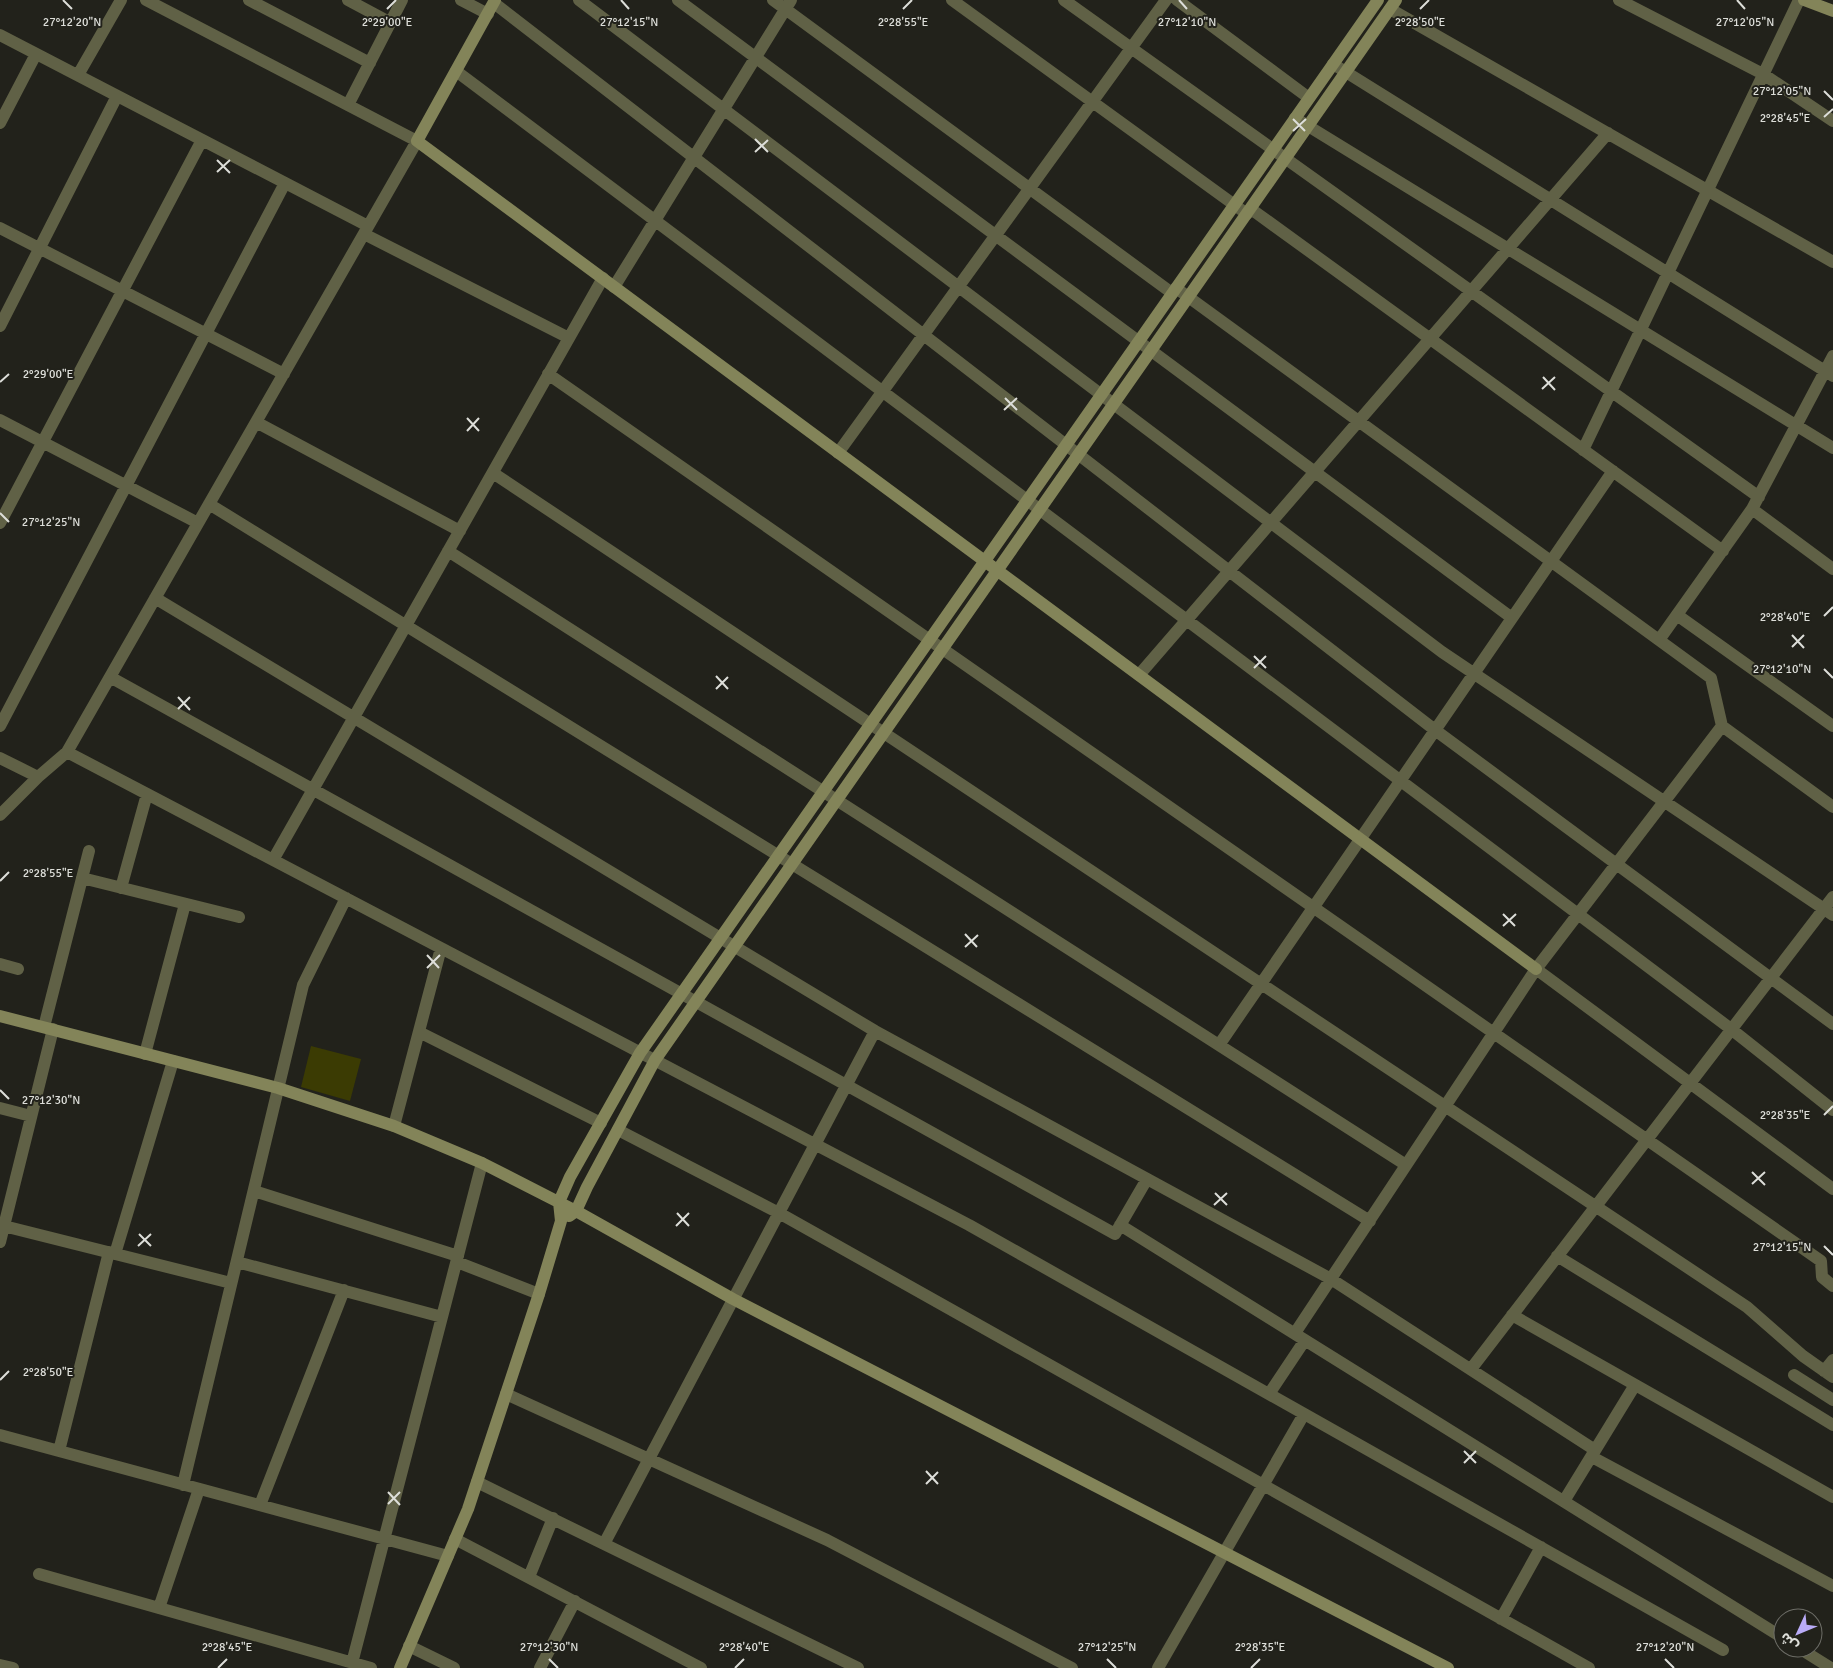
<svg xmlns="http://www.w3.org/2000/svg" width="1833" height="1668" font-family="Signika,'Noto Sans Arabic',sans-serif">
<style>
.building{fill:#3b3b03}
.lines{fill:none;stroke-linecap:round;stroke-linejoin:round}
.street{stroke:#606146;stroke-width:12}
.secondary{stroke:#838459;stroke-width:12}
.ticks{fill:none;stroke:#ddded9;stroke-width:2}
.ticks-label{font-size:12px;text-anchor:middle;fill:#ddded9;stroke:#22221b;stroke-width:4;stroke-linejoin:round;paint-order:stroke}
</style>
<rect width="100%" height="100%" fill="#22221b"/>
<!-- building -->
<path class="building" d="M311,1046L361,1059L350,1101L301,1087Z"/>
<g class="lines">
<!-- street -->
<path class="street" d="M249,0L370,63
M348,0L391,23
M461,0L488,14
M579,0L1442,652L1833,915
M678,0L1512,618
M773,0L1172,293
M952,0L1247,214
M1064,0L1759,497
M1177,0L1309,98
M1619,0L1763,74L1833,121
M494,3L1435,730L1833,1024
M1390,9L1833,262
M0,35L368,226
M1333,64L1833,376
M456,71L1731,1029L1833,1110
M78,75L121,0
M348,105L402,0
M1295,118L1833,448
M0,123L36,54
M1251,209L1723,551
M0,228L284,374
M364,234L569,338
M614,287L791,0
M1176,288L1711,678L1722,726L1833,807
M0,326L117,96
M548,374L1821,1261L1822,1277L1833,1286
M0,420L198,523
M256,422L460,531
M1583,450L1799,0
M838,453L1166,0
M493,473L1747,1307L1803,1356L1833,1377
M209,504L1370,1221
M1752,509L1833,569
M0,523L202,140
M448,551L1406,1165
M155,598L875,1031L1331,1279L1595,1450
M1677,615L1833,726
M1659,640L1752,509L1833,356
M1139,675L1608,133
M110,677L1115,1234L1147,1179
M0,726L285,183
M67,752L969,1225L1723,1650
M0,758L38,777
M0,815L38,777L67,752L417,141L146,0
M273,860L603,278
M82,878L239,917
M121,888L147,794
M0,964L18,969
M1536,969L1833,1189
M44,1027L89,851
M419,1032L601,1123
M1219,1045L1613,471
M145,1054L185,904
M0,1108L31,1116
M394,1126L441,948
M618,1130L779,1213L1589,1668
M254,1191L458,1256
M0,1225L231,1283
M1120,1225L1783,1638
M0,1242L53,1029
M115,1254L173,1061
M1557,1256L1833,1425
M237,1262L442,1317
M457,1262L539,1294
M1512,1315L1833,1497
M1295,1333L1536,969L1722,726
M1471,1369L1833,897
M1824,1371L1833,1360
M1794,1375L1833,1400
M506,1394L827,1540L1072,1668
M1269,1394L1305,1340
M0,1435L448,1556
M59,1451L109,1252
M1592,1457L1833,1586
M477,1482L858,1668
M183,1485L303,985L346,898
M1564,1501L1635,1385
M260,1505L344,1290
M455,1539L701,1668
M604,1544L875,1031
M39,1574L371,1668
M529,1577L553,1518
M159,1608L199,1489
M1501,1619L1541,1547
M409,1646L454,1668
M1799,1648L1831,1668
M352,1663L482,1163
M0,1665L13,1668
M540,1668L575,1601
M1158,1668L1304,1414"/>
<!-- secondary -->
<path class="secondary" d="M495,0L417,141L1536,969
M1804,0L1833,11
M0,1016L278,1088L394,1126L482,1163L576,1211L733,1299L1448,1668
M569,1216L576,1211L587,1187L655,1060L1396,0
M400,1668L468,1509L539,1294L561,1221L559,1202L570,1177L640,1053L1378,0"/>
</g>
<!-- ticks -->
<path class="ticks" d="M63,0L72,9M621,0L629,9M1179,0L1187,9M1737,0L1745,9M387,9L396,0M903,9L912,0M1420,9L1429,0M1824,91L1833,100M1824,117L1833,109M1293,119L1305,131M1293,131L1306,119M755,139L768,152M755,152L768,140M217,160L230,173M217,172L230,160M1543,377L1555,390M0,382L9,374M1542,389L1555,377M1005,398L1017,410M1004,410L1017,398M467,418L479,431M467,431L479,418M0,513L9,522M1824,616L1833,607M1792,635L1804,648M1792,647L1804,635M1254,656L1266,668M1254,668L1266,656M1824,669L1833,678M716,676L728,689M716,689L728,677M178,697L190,710M178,709L190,697M0,881L9,872M1503,914L1515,926M1503,926L1516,914M965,934L977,947M965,947L978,935M427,955L439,968M427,968L440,955M0,1090L9,1099M1824,1115L1833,1106M1752,1172L1765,1185M1752,1184L1765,1172M1215,1193L1227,1205M1214,1205L1227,1193M677,1213L689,1226M676,1226L689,1213M139,1234L151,1246M138,1246L151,1234M1824,1246L1833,1255M0,1380L9,1371M1464,1451L1476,1463M1464,1463L1476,1451M926,1471L938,1484M926,1484L938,1472M388,1492L400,1505M388,1504L400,1492M549,1659L558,1668M1107,1659L1116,1668M1665,1659L1674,1668M218,1668L227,1659M735,1668L744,1659M1251,1668L1260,1659"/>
<g class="ticks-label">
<text x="387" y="26">2°29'00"E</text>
<text x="903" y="26">2°28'55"E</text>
<text x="1420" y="26">2°28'50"E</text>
<text x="72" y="26">27°12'20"N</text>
<text x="629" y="26">27°12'15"N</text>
<text x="1187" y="26">27°12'10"N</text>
<text x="1745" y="26">27°12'05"N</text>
<text x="1782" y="95">27°12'05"N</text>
<text x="1785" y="122">2°28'45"E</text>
<text x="48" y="378">2°29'00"E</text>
<text x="51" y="526">27°12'25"N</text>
<text x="1785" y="621">2°28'40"E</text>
<text x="1782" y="673">27°12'10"N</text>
<text x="48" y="877">2°28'55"E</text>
<text x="51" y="1104">27°12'30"N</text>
<text x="1785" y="1119">2°28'35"E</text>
<text x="1782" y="1251">27°12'15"N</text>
<text x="48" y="1376">2°28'50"E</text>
<text x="549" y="1651">27°12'30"N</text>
<text x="1107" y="1651">27°12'25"N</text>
<text x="1665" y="1651">27°12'20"N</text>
<text x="227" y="1651">2°28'45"E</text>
<text x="744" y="1651">2°28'40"E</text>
<text x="1260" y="1651">2°28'35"E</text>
</g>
<!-- north arrow -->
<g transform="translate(1798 1633) rotate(226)"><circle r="24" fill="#22221b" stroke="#6d6d67"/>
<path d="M0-4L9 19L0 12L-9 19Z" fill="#b9abf7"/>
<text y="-8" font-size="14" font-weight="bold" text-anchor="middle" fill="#ddded9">ش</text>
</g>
</svg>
